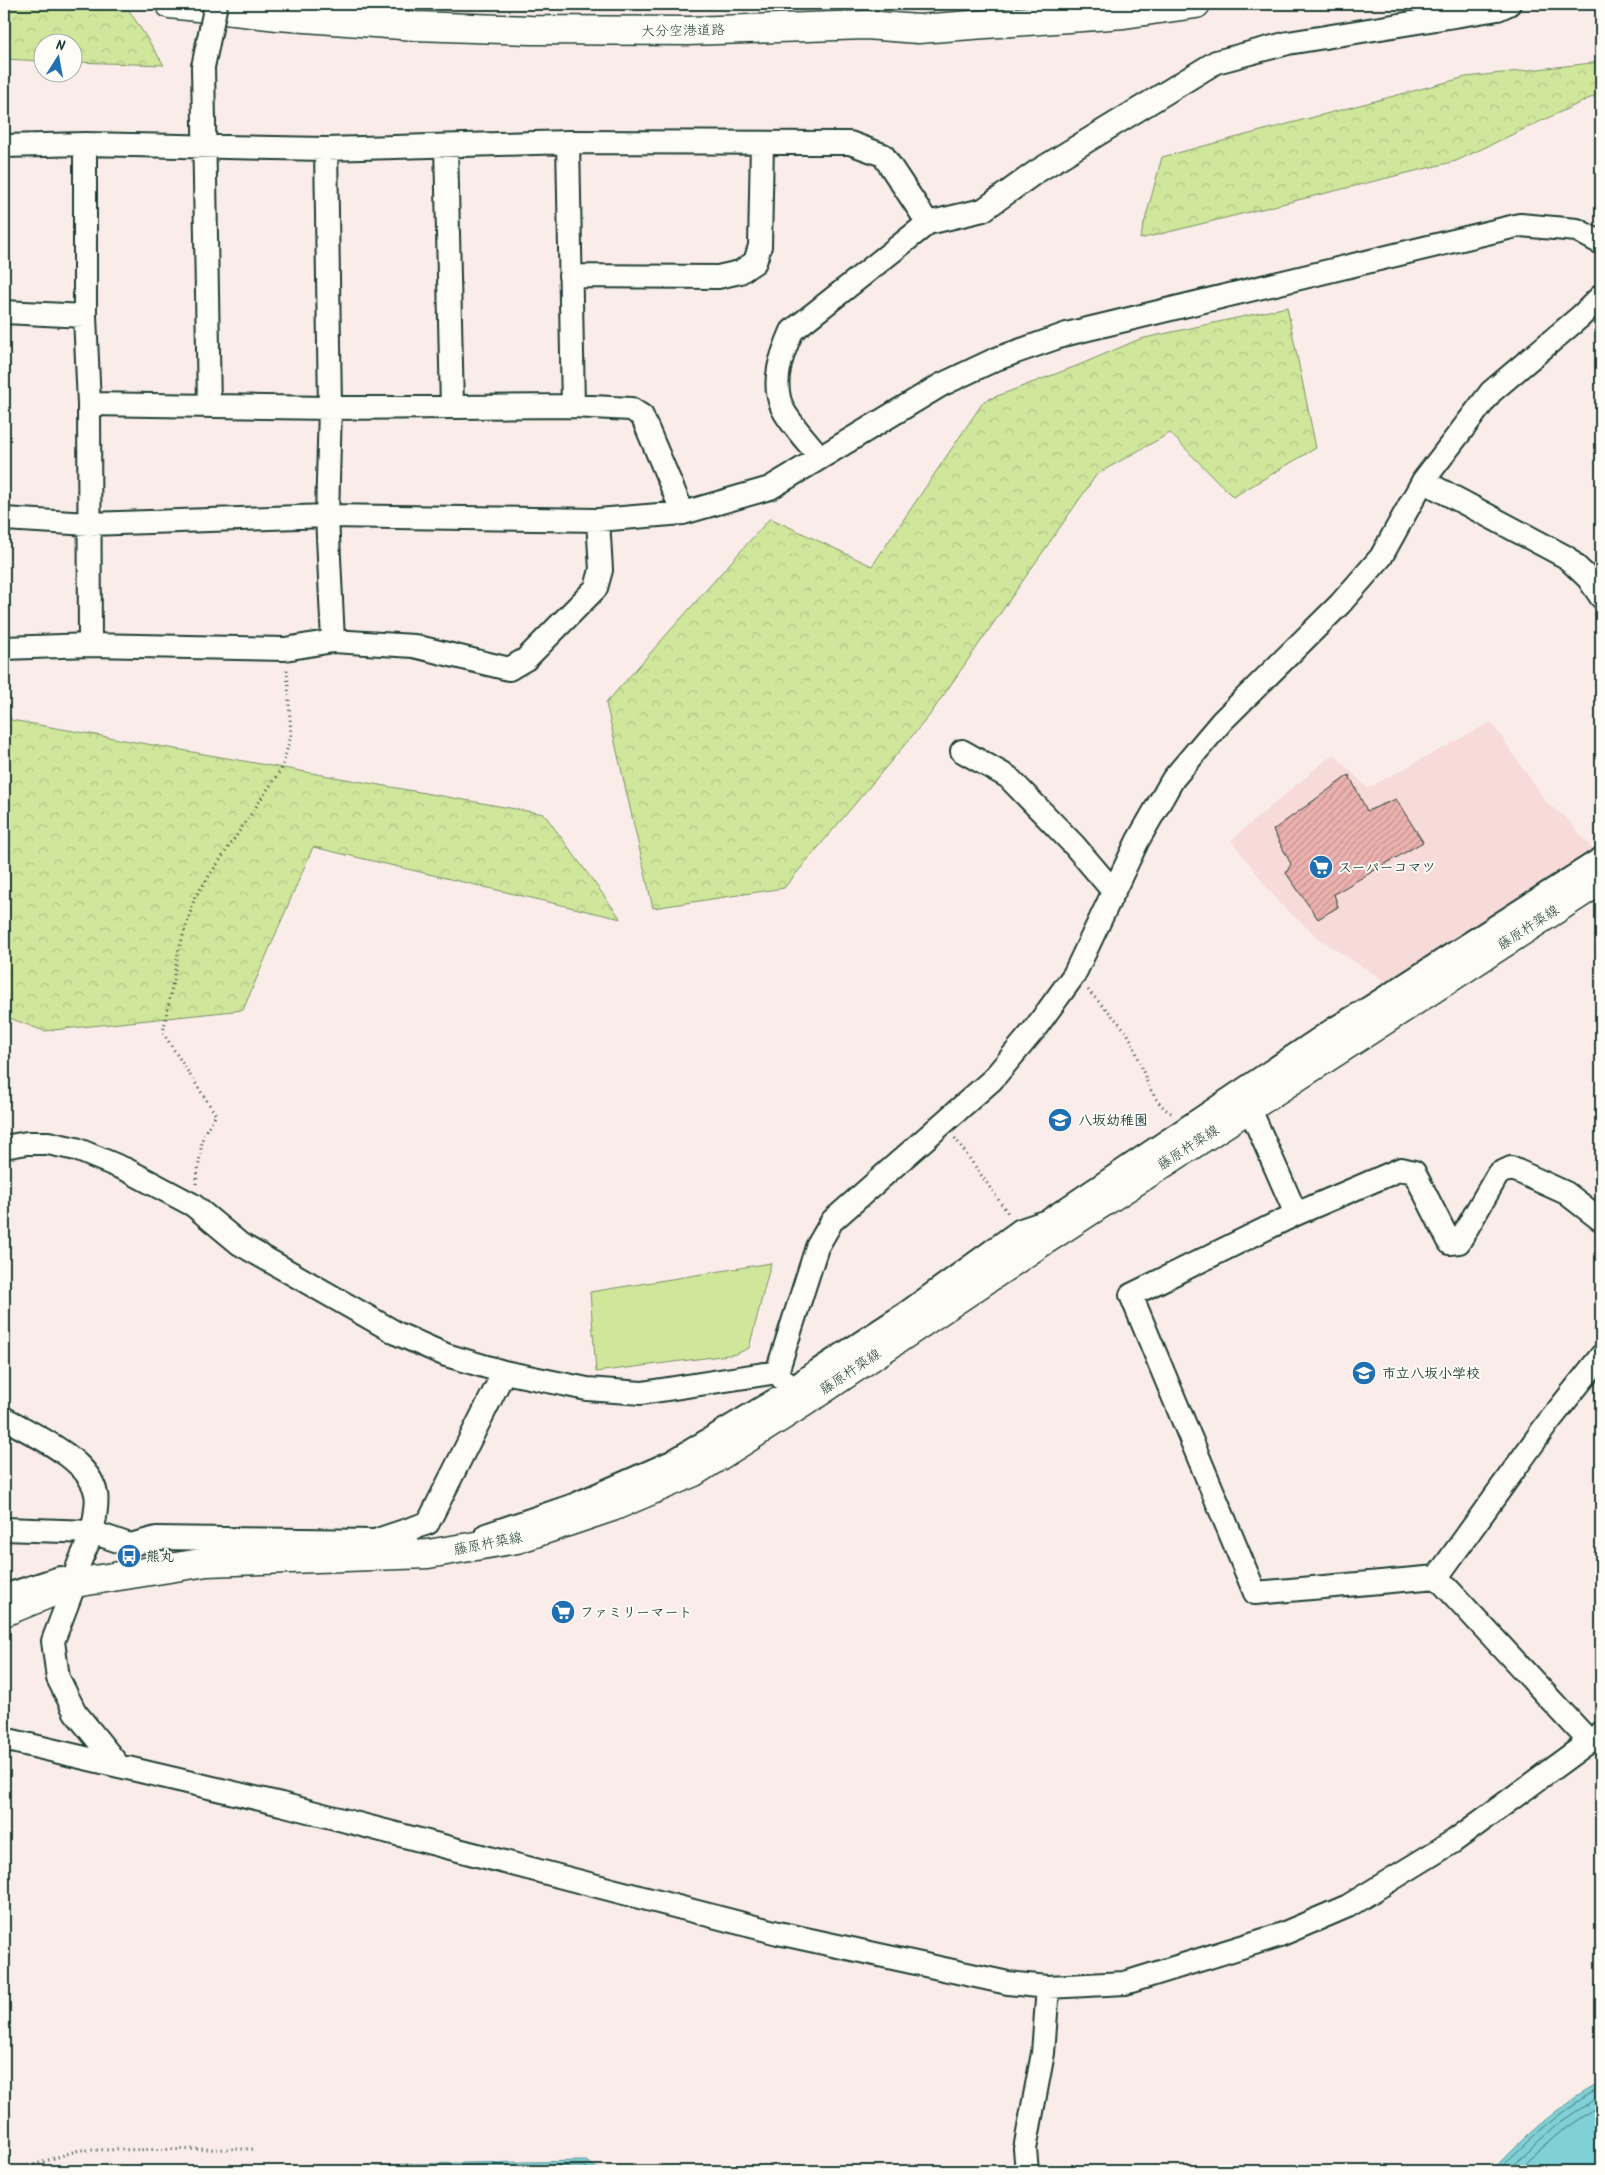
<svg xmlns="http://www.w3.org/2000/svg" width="1605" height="2175" font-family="Kalam,'Klee One',sans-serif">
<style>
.built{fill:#f6dbd8}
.green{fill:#d0e69b;stroke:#789268}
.forest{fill:url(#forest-crowns);stroke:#789268}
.water{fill:#80d1d7;stroke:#599696}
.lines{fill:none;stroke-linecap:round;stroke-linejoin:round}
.shore{stroke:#467875;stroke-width:1}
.building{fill:url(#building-hatch);stroke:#1f3d34}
.minor-casing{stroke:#1f3d34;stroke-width:26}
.major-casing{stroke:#1f3d34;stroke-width:31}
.highway-casing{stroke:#1f3d34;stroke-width:31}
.path{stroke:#1f3d34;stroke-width:3;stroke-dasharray:1 4;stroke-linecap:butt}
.minor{stroke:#fdfcf7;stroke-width:22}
.major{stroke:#fdfcf7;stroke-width:28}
.highway{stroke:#fdfcf7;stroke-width:28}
.minor-bridge-casing{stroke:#1f3d34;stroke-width:26;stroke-linecap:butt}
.minor-bridge{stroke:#fdfcf7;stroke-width:22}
.labels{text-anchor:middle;stroke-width:4;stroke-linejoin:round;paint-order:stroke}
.street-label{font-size:14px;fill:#1f3d34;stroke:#fdfcf7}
.poi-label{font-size:14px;font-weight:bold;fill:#1f3d34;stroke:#fdfcf7;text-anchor:start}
</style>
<defs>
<pattern id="forest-crowns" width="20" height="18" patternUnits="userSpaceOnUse" patternTransform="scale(1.25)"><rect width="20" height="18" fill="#d0e69b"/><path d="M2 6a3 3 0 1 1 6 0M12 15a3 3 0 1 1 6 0" fill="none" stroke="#b2c686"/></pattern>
<pattern id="building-hatch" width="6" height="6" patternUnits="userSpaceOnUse" patternTransform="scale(1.25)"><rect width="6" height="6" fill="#edb2b0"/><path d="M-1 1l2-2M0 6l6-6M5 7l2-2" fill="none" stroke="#bf9290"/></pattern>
</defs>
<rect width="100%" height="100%" fill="#faede9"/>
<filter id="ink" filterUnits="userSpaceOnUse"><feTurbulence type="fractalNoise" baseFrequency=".02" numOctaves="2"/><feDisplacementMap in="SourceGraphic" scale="10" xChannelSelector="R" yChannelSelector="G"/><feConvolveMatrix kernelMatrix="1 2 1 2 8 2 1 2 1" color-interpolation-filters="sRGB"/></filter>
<g filter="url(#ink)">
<!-- built -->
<path class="built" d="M1491,722L1547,803L1567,819L1596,853L1394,987L1321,940L1279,903L1231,840L1333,754L1368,788Z"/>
<!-- green -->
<path class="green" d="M771,1263L749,1348L736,1354L596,1372L590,1292Z"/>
<!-- forest -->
<path class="forest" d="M4,4H125L164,65L73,62L72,42H42V61L4,59Z
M1601,62V93L1456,161L1140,239L1162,157L1466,77Z
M1287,307L1316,448L1233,497L1170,433L1097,474L929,716L784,888L653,908L606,703L770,518L872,566L984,401L1079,365L1140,339Z
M4,698L11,720L544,814L621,919L313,847L243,1010L44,1031L4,1016Z"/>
<!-- water -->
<path class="water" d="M1601,2083V2171H1492C1521,2139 1562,2102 1601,2083Z
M586,2161L601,2171H344L403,2164Z"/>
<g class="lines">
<!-- shore -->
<path class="shore" d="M386,2171L404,2169L584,2166L592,2171
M1498,2171C1524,2143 1566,2105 1601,2088
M1507,2171L1562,2121L1601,2095
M1517,2171L1567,2127L1601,2104"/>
</g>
<!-- building -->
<path class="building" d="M1349,775L1367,811L1396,799L1423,842L1334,894L1338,907L1318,919L1286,873L1291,864L1273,830Z"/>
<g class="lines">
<!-- minor casing -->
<g class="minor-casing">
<path id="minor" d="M203,67L209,406
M568,142L573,406
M85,144V316L89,404L90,645
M4,146L85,144L326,149L568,142L850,143L883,155L928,223
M446,146L452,407
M326,149L330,408L327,516L333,641
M570,276L718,277L740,272L755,262L760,246L762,143
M4,312L85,316
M89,404L330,408L573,406L631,409L642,416L683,513
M820,457C810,445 787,420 782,407C771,381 782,354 792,331L928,223L983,210L1036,172L1216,62L1288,43L1498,9L1509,4
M1423,481L1566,557L1588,578L1601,597
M4,519L89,524L327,516L598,520L683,513L770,488L941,385L996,359L1067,334L1520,225L1577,230L1601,243
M4,648L90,645L285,649L333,641L414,646L509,669L526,659L596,588L601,570L598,520
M962,751L1008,777L1074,845L1114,892
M1249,1107L1296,1214L1131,1295L1255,1593L1437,1577
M4,1147L27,1143H48L76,1149L127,1170L193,1205L240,1244L398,1334L446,1355L504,1372L587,1389L642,1393L777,1372
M1296,1214L1401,1169L1414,1172L1450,1243L1459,1242L1498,1174L1511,1168L1566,1193L1601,1220
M803,1398L792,1390L777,1372L817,1247L832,1221L992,1080L1034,1030L1074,975L1138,840L1173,779L1222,721L1340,604L1381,557L1423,481L1491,392L1581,316L1601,296
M4,1418C32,1434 90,1459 96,1494C98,1501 94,1525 92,1532C87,1550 75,1564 75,1583L53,1641L58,1678L75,1712L118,1765
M4,1529L92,1532L130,1545L156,1538L374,1541L410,1546
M486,1535L574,1505L672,1462L792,1390L808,1377L905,1314L1021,1230L1048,1221L1334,1029L1369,1008L1601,859
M380,1539L428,1523L504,1372
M4,1596L60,1578
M4,1739L281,1804L778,1933L1008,1983L1048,1987L1125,1983L1280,1935L1348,1906L1454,1841L1601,1733
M1590,1742L1437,1577L1547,1424L1601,1356
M1027,2171L1025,2149L1043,2053L1048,1987"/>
</g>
<!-- major casing -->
<g class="major-casing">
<path id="major" d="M4,1612L75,1583L207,1562L428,1554L517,1539L612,1507L694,1472L806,1401L1036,1246L1601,880"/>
</g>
<!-- highway casing -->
<g class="highway-casing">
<path id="highway" d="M170,4L278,16L415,26L530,30L688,31L866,25L918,29L1124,14L1196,4"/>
</g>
<!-- path -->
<path class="path" d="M1088,990C1100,1004 1116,1018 1127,1033C1143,1058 1144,1097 1171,1113
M955,1138L1008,1213
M196,1184L203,1135L216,1115L163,1033L179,949L195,897L282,768L291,735L287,669
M4,2169L12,2171
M15,2171L79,2150L253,2149"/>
<!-- minor -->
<use href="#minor" class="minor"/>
<!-- major -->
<use href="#major" class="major"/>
<!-- highway -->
<use href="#highway" class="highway"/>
<!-- minor-bridge casing -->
<g class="minor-bridge-casing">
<path id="minor-bridge" d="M203,67L216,4"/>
</g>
<!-- minor-bridge -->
<use href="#minor-bridge" class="minor-bridge"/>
</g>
</g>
<!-- icons -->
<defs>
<g id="supermarket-disc" transform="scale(1.25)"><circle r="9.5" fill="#1f6fb2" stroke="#fdfcf7"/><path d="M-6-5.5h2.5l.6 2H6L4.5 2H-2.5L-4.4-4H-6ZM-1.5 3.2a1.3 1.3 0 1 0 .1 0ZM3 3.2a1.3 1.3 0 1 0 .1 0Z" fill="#fff"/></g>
<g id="school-disc" transform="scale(1.25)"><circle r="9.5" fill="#1f6fb2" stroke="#fdfcf7"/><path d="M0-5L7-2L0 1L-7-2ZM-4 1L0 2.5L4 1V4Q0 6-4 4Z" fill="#fff"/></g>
<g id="bus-disc" transform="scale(1.25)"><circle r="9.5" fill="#1f6fb2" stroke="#fdfcf7"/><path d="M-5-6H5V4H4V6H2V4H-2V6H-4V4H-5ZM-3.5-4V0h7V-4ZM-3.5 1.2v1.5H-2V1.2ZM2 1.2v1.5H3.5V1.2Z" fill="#fff"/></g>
</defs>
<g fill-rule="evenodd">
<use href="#supermarket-disc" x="1321" y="867"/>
<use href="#school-disc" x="1060" y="1120"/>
<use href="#school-disc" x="1364" y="1373"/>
<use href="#bus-disc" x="129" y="1556"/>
<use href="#supermarket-disc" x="563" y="1612"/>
</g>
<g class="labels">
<!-- street labels -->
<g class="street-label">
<text transform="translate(683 30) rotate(-1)" y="5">大分空港道路</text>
<text transform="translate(1528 927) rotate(-33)" y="5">藤原杵築線</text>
<text transform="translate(1188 1147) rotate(-33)" y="5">藤原杵築線</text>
<text transform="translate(850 1371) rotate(-34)" y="5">藤原杵築線</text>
<text transform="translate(488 1543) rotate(-11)" y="5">藤原杵築線</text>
</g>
<!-- poi labels -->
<g class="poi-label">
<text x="1338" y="872">スーパーコマツ</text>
<text x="1078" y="1125">八坂幼稚園</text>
<text x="1382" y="1378">市立八坂小学校</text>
<text x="146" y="1561">熊丸</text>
<text x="580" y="1617">ファミリーマート</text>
</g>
</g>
<!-- margin -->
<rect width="1605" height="2175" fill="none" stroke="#fdfcf7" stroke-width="20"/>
<rect x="10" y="10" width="1585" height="2155" fill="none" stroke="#1f3d34" stroke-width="2" filter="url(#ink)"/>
<!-- north arrow -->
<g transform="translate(58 58) rotate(11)"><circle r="24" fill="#fdfcf7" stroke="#a4b0a9"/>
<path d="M0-4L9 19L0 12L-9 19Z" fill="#1f6fb2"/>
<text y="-8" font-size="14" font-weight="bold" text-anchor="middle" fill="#1f3d34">N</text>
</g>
</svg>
